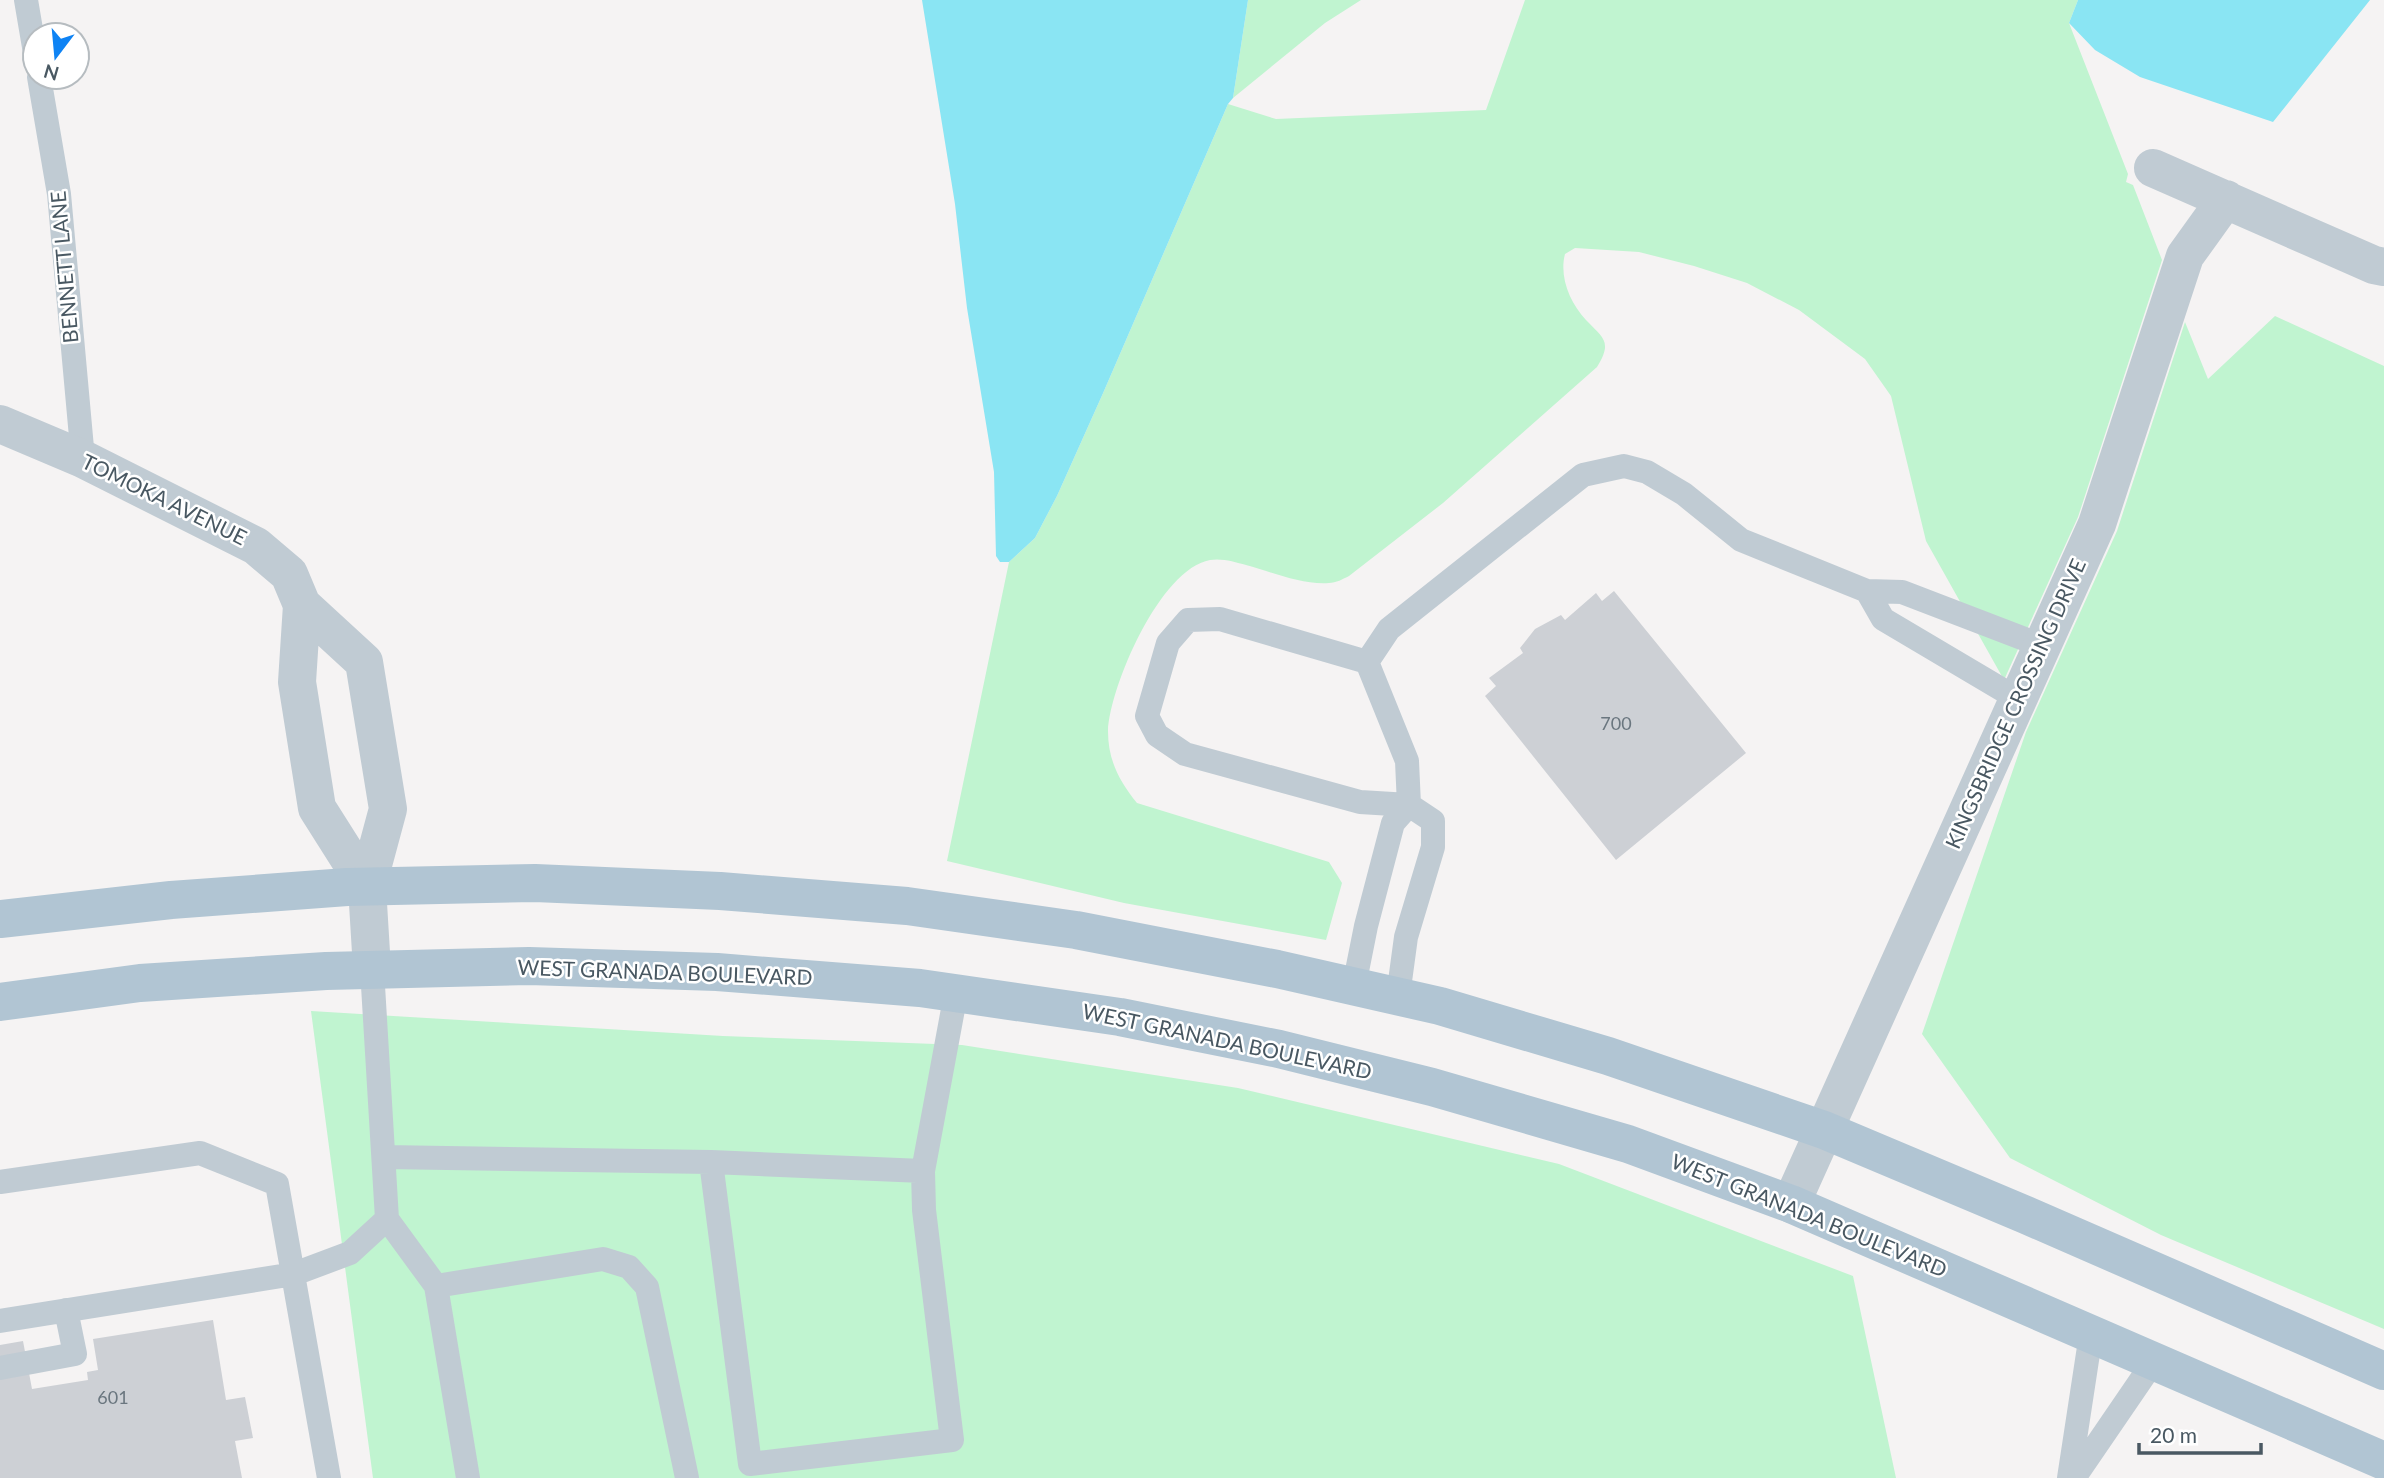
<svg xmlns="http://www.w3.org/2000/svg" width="2384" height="1478" font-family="Lato,sans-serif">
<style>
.green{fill:#c0f4d0}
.water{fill:#8ae5f3}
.building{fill:#cdd0d5}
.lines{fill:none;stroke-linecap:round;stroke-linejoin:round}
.lane{stroke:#c0cbd3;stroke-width:24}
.street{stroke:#c0cbd3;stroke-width:38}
.primary{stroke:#b1c5d3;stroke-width:38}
.labels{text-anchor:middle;stroke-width:5;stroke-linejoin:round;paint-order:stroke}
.number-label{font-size:18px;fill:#6a767f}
.street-label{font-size:21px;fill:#495862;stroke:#fff}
</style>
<rect width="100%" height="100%" fill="#f5f3f3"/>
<!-- green -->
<path class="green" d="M1248,0H1361L1325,23L1233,98Z
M1525,0H2078L2069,23L2128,174L2126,182L2133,185L2162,260L2078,517L2004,680L1926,541L1891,396L1865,359L1799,310L1747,283L1694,266L1639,252L1575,248L1565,254C1559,277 1570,303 1586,320C1603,338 1613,341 1597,367L1443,503L1349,576C1343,579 1336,583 1329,583C1302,585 1272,572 1246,565C1235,562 1222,558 1210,560C1160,569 1110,686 1108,731C1108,761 1120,782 1137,803L1329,862L1342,883L1326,940L1124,903L947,861L1009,562L1035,538L1057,496L1104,391L1228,104L1276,119L1486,110Z
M2275,316L2384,366V1329L2161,1235L2010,1158L1922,1034L2026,732L2117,531L2185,322L2208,379Z
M311,1011L723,1036L962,1045L1238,1088L1559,1164L1853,1276L1896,1478H373Z"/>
<!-- water -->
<path class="water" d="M922,0H1248L1233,98L1228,104L1104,391L1057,496L1035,538L1009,562H1000L996,556L994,472L967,308L955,204Z
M2078,0H2370L2273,122L2140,77L2095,50L2069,23Z"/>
<!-- building -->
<path class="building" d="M1614,591L1746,753L1616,860L1485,696L1496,686L1489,678L1523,653L1520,648L1535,629L1561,615L1565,620L1596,593L1602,601Z
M213,1320L226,1400L245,1397L253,1438L235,1441L242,1478H0V1345L23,1341L32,1389L88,1380L87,1372L98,1370L93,1339Z"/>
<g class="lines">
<!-- lane -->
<path class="lane" d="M26,0L35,53
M39,77L59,194L83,459
M1220,619L1367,662L1407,761L1409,805L1360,802L1185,754L1157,735L1147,716L1168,643L1188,620Z
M1367,662L1389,629L1583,475L1624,466L1647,472L1684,494L1741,540L1867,591
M2018,699L1883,619L1867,591L1902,592L2043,646
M1354,986L1366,926L1393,823L1409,805L1433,821V847L1406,937L1398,996
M384,1157L711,1162L923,1171
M711,1162L750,1464L952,1440L924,1210L923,1171L956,993
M0,1182L200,1153L277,1184L329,1478
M387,1219L436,1286L468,1478
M436,1286L603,1259L629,1267L647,1287L687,1478
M0,1321L294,1274L350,1253L387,1219L372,969
M0,1368L75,1354L66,1310
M2069,1478L2091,1334
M2074,1478L2154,1361"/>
<!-- street -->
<path class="street" d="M2153,168L2374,265L2384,267
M0,424L83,459L256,546L289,574L302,605L364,662L388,809L367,887L372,969
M302,605L297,682L317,808L367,887
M1791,1204L2097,524L2185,256L2226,199"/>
<!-- primary -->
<path class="primary" d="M0,919L171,900L347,887L535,883L720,891L907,906L1076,930L1277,969L1440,1006L1608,1056L1824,1130L2026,1215L2384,1371
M0,1002L140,983L326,971L529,966L717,972L920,988L1120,1017L1279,1049L1432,1087L1628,1144L1791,1204L2384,1461"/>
</g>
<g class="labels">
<!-- number labels -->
<g class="number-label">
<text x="1616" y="730">700</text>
<text x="113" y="1404">601</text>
</g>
<!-- street labels -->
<g class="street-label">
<text transform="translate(65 267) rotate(-95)" y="7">BENNETT LANE</text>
<text transform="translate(164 500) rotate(26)" y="7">TOMOKA AVENUE</text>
<text transform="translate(2016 704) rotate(-66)" y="7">KINGSBRIDGE CROSSING DRIVE</text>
<text transform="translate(665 973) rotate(2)" y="7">WEST GRANADA BOULEVARD</text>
<text transform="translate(1227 1042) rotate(12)" y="7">WEST GRANADA BOULEVARD</text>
<text transform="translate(1809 1216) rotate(22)" y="7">WEST GRANADA BOULEVARD</text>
</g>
</g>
<!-- north arrow -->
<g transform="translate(56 56) rotate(196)"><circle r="33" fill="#ffffff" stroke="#b6bcc0" stroke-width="2"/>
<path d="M0-5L12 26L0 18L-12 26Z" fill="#0e83f4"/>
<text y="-10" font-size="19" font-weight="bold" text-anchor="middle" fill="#495862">N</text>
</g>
<!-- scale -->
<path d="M2139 1443v10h122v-10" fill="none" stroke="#495862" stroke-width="3.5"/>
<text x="2150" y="1443" font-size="21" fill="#495862" stroke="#ffffff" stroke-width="5" paint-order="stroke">20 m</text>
</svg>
